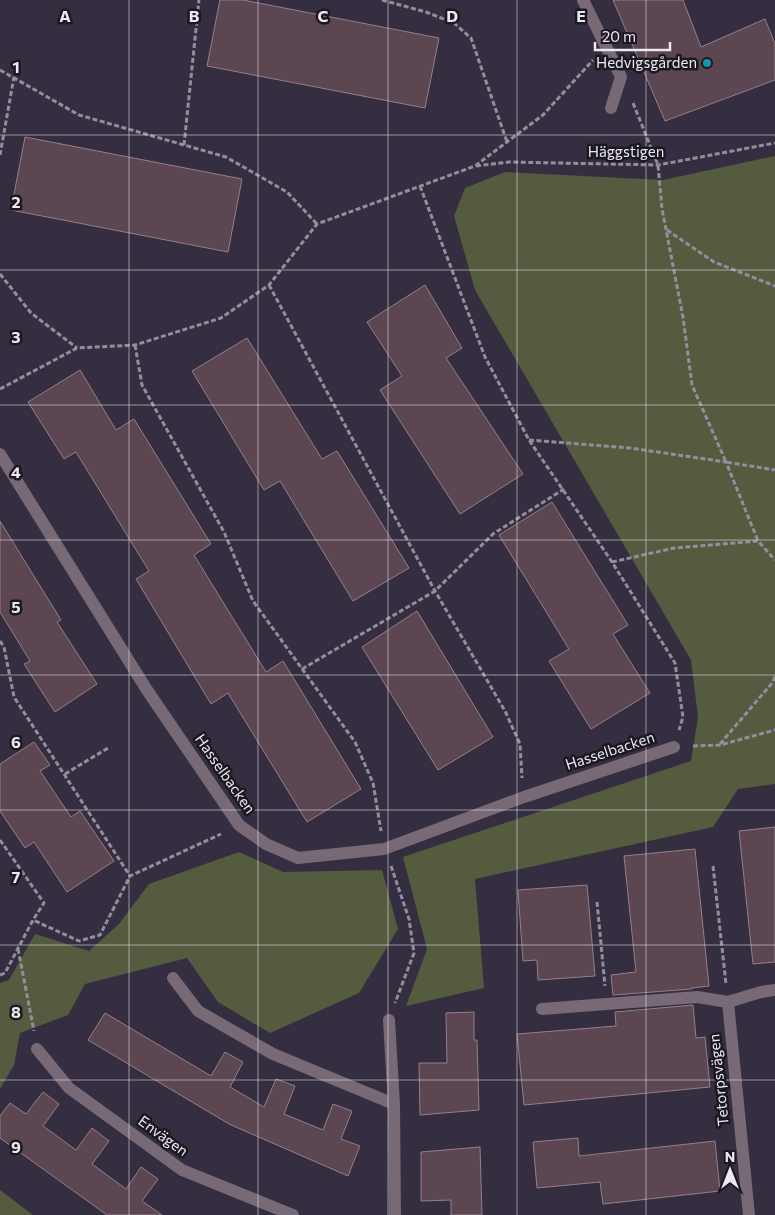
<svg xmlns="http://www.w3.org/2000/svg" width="775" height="1215" font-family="Commissioner,sans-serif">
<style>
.green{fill:#545b3f}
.building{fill:#5b4651;stroke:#967f8b}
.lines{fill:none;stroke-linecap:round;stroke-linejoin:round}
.path{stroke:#938e9d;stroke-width:3;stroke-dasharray:5 2.5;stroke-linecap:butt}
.street{stroke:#786976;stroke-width:12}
.grid{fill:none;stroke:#ece8f4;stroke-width:1;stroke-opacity:0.55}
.culture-dot{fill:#0f9aa8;stroke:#1b1820;stroke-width:2}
.labels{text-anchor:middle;stroke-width:5;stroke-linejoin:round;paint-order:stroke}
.poi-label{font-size:15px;fill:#ece8f4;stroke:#1b1820;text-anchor:end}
.street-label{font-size:15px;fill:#ece8f4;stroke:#1b1820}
.grid-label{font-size:16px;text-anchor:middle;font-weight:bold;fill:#ece8f4;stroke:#1b1820;stroke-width:5;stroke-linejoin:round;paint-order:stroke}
</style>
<rect width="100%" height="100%" fill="#352e40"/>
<!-- green -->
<path class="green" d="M775,156V784L738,789L713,827L475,879L484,988L406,1006L427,949L403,857L691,761L698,717L691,660L475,290L454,216L465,188L505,172L663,180Z
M239,852L283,872L382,870L398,929L359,993L270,1033L218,1002L187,958L85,984L68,1015L20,1033L14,1065L0,1089V983L9,980L35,934L89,951L119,924L149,884Z
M0,1190L33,1215H0Z"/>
<!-- building -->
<path class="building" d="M220,0H243L439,38L425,108L207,66Z
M613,0H683L701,47L765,19L775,44V80L665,121Z
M25,137L242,179L228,252L11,210Z
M425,285L462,348L446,358L523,474L460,514L380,390L402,376L367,322Z
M247,338L322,459L337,451L409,568L353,601L280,481L264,490L192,371Z
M80,370L116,430L134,419L211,544L194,555L266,672L283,661L361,789L307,822L228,693L211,704L136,579L149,571L76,452L64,459L28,402Z
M552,502L628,625L613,634L650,693L591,729L549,661L569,649L499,535Z
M0,521L61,620L57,622L97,684L55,712L24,664L30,661L0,612Z
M417,611L493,737L438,770L362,647Z
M34,742L50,765L40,771L71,817L80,811L114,861L67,892L34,842L25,848L0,811V764Z
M775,827V962L753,964L739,831Z
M695,849L709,986L692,988V989L613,995L611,975L636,972L624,856Z
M587,885L595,976L538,980L537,960L523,961L518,890Z
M693,1005L696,1038L705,1037L710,1087L524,1105L517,1034L616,1026L615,1012Z
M474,1012V1040H477L479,1110L420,1115L419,1063H447L446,1013Z
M105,1013L211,1076L225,1052L243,1062L230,1087L264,1107L276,1079L295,1086L284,1114L323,1130L333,1104L352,1111L341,1139L360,1146L348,1176L229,1124L88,1040Z
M43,1092L59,1104L43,1126L76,1150L92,1128L109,1141L92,1164L126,1189L141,1167L158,1179L142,1201L162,1215H107L0,1138V1116L10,1103L26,1114Z
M578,1138L579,1156L715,1141L720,1191L603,1204L600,1182L537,1188L533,1142Z
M480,1147L482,1215H451V1200L421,1201V1152Z"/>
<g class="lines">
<!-- path -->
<path class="path" d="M382,0L426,12L454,23L471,38L507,142
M0,70L79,115L226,157L287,192L317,224
M633,103L658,165L662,209L683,317L692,385L726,462L775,470
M184,145L199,0
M0,155L14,77
M476,166L509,162L658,165L775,143
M420,186L485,357L529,440L612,562L675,663L683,717L679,730
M667,230L714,262L775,286
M0,274L31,313L77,348
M269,285L435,591L505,711L520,744L522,778
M135,345L142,385L224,532L253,601L355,742L373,783L381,831
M0,389L77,348L135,345L221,318L269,285L317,224L475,166L543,115L593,60
M529,440L630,448L726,462L758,541
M612,562L674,548L758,541L775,560
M0,641L4,647L14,697L130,876
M302,669L435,591L493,534L564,489
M720,744L773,682L775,675
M693,746L720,745L775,730
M65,774L108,748
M0,840L44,903L33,920
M391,866L409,919L414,953L395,1003
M713,866L726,984
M597,902L605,986
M18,949L34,1031
M0,975L5,973L33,920L79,941L100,935L130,876L221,834"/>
<!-- street -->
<path class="street" d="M583,0L621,77L611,108
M0,454L147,690L239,825L266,844L298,858L384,849L524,797L674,747
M173,978L198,1011L273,1054L394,1104
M542,1009L697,997L728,1002
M389,1020L394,1104L395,1215
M37,1049L69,1088L182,1170L293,1215
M749,1215L728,1002L761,992L775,990"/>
</g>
<!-- grid -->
<path class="grid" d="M129,0V1215M258,0V1215M388,0V1215M517,0V1215M646,0V1215M0,135H775M0,270H775M0,405H775M0,540H775M0,675H775M0,810H775M0,945H775M0,1080H775"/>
<!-- markers -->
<circle class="culture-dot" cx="707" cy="63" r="5"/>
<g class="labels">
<!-- poi labels -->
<g class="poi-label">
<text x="697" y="68">Hedvigsgården</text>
</g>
<!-- street labels -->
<g class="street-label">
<text x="626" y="157">Häggstigen</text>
<text transform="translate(610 751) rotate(-18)" y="5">Hasselbacken</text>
<text transform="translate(225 774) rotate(55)" y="5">Hasselbacken</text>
<text transform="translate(719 1080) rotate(-96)" y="5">Tetorpsvägen</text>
<text transform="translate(163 1136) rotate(36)" y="5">Envägen</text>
</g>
</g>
<g class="grid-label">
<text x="65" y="22">A</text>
<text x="194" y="22">B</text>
<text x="323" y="22">C</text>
<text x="452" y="22">D</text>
<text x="581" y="22">E</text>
<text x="16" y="73">1</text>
<text x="16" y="208">2</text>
<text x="16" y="343">3</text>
<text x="16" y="478">4</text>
<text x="16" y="613">5</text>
<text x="16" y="748">6</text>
<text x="16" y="883">7</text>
<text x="16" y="1018">8</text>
<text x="16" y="1153">9</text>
</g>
<!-- north arrow -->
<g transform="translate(730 1170)" stroke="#1b1820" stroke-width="4" paint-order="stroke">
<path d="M0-4L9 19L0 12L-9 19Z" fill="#ece8f4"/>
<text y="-8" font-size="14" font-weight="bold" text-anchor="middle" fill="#ece8f4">N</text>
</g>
<!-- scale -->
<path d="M595 42v8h75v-8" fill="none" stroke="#ece8f4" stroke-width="2.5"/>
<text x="602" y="42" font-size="15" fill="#ece8f4" stroke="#1b1820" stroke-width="4" paint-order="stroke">20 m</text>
</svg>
